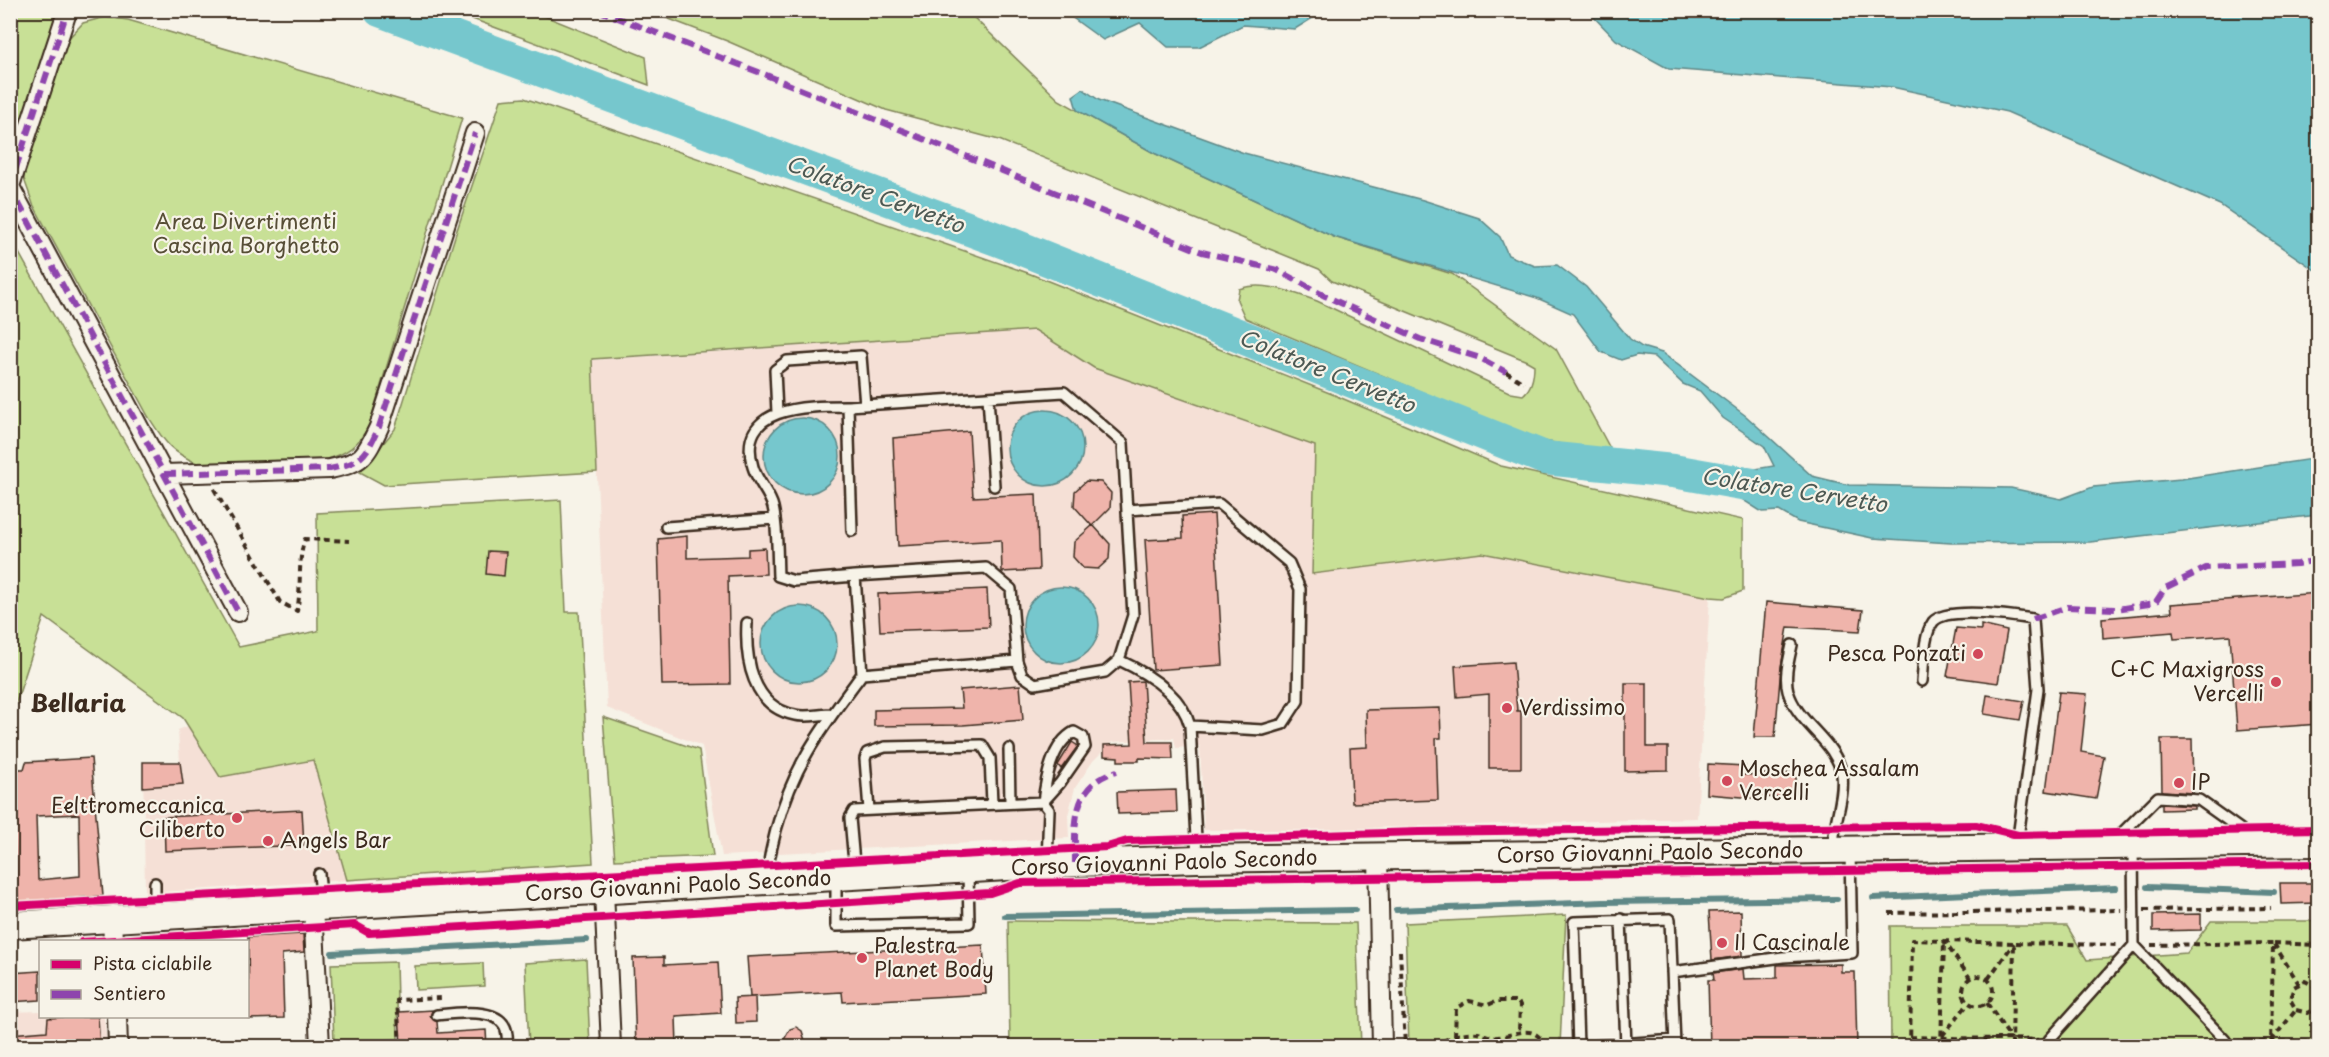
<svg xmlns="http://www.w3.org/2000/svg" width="2329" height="1057" font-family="'Playpen Sans',sans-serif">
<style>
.built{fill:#f5e0d6}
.green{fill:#c8e096;stroke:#82855a;stroke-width:1.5}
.water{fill:#76c7cd;stroke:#5e8887;stroke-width:1.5}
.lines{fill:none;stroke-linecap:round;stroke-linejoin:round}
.stream{stroke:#5e8887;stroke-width:6}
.river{stroke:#76c7cd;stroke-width:34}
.building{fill:#efb4ab;stroke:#3b2a1e;stroke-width:1.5;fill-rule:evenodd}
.lane-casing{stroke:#3b2a1e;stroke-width:14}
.street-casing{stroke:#3b2a1e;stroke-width:22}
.secondary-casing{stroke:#3b2a1e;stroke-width:30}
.path{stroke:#3b2a1e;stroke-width:4;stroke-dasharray:6 4.5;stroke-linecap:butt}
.lane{stroke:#f7f3e8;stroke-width:9}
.street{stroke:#f7f3e8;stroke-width:18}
.secondary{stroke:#f7f3e8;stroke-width:26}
.quiet{stroke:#8e44ad;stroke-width:6;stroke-dasharray:12 6;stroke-linecap:butt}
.cycleway-casing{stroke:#f7f3e8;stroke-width:11}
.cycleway{stroke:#d6006c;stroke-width:8}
.poi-dot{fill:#d1495b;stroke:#f7f3e8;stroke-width:2}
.labels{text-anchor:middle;stroke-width:4.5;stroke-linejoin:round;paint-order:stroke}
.park-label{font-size:21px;fill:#574e36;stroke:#f7f3e8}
.poi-label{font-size:21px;fill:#3b2a1e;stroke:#f7f3e8;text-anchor:start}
.street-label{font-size:21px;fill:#3b2a1e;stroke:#f7f3e8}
.water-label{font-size:22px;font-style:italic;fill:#4d5953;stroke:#f7f3e8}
.quarter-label{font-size:24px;font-weight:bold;fill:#3b2a1e;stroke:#f7f3e8}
</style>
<rect width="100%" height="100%" fill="#f7f3e8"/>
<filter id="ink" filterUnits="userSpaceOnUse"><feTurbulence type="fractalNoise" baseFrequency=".0167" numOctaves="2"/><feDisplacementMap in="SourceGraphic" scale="12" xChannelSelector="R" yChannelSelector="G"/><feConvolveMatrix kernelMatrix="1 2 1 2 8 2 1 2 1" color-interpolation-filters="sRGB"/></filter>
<g filter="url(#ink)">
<!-- built -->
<path class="built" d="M1035,330L1094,368L1315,446L1312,574L1482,553L1710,597L1697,818L1309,830H1204L1200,746L1176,748L1174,738L1112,742L1093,761L1075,788L1068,815L1069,838L722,856L702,746L607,708L592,360Z
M188,726L220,777L313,760L347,880L145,893L143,762H180L178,730Z
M40,1011V1016L104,1017L107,1046H11L10,1012Z"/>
<!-- green -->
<path class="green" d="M11,11H61L11,155Z
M451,11H532L646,57L649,85Z
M648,11H967L1059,100L1154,153L1334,237L1452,274L1556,349L1612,452L1537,440L1245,318L1237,300L1239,289C1263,280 1294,293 1317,301L1511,393L1523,395C1532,388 1534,377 1534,365L1527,361L1332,281L1319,269L999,140L886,110L727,41Z
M105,17L128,20L462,118L369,425C358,446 347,454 324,460L199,464C170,452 164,441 148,416L33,204L24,179L25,162L66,41L83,23Z
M524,98L1028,273L1332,394L1501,466L1743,520V591L1724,598L1710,597L1482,553L1312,574L1315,446L1094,368L1035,330L592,359L597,472L384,485L360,472L395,429L456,233L501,100Z
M10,243L14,244L239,647L318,631L317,513L561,500L566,612H579L593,863L347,880L313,760L220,777L183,718L44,617L15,706L11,705Z
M603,717L699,750L713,856L615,860Z
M1566,915L1560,1046H1409L1405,923Z
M1008,921L1356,923L1361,1046H1010Z
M2211,921H2318V1046H1891L1890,926H2067L2087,960L2187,953Z
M586,959L590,1046H529L525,963Z
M396,962L398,1039L334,1043L331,964Z
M483,963L484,986L416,990L415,966Z"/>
<!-- water -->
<path class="water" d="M1063,11H1324L1295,29L1243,25L1199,47H1168L1140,23L1103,40Z
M1588,11H2318V272L2220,205L2007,112L1892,87L1669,69L1616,40Z
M1083,89L1099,100L1244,153L1423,200L1479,218L1500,237L1508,255L1535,266L1557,265L1586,287L1630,339L1642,347L1662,353L1746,416L1812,476L1849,485L2011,488L2061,499L2093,487L2181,479L2318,458V515L2090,542L1951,543L1872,538L1798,522L1779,511L1762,512L1707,477L1774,466L1764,446L1723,418L1700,391L1683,384L1654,357L1637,355L1621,360L1601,352L1573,314L1537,298L1334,237L1154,153L1077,110L1073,96Z
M1007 448a38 38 0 1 1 76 0a38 38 0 1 1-76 0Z
M764 456a38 38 0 1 1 76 0a38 38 0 1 1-76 0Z
M1023 625a38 38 0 1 1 76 0a38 38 0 1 1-76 0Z
M761 644a38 38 0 1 1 76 0a38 38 0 1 1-76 0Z"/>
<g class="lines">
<!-- stream -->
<path class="stream" d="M2147,887L2274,892
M1873,898L2116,888
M1396,910L1604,902L1837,899
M1005,916L1355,910
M332,953L587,940"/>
<!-- river -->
<path class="river" d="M380,10L1010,244L1545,458L1673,471L1753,485"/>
</g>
<!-- building -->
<path class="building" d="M969,431L973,497L1036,494L1039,570L1002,572L1001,540L898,546L893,438Z
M1086,481L1101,482L1111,493L1110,508L1092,526L1074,506L1075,491Z
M1214,514L1223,665L1153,670L1145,540L1183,538L1182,516Z
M1093,525L1110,544L1109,559L1098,569L1083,568L1073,557L1074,542Z
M687,536V558L748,556V549L765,548L766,574L728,576L730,684L662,685L658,539Z
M488,551L506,552L504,576L486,574Z
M987,589L989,627L880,631L878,594Z
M2319,593V724L2237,730L2230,635L2174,639L2173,632L2103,638L2102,618L2172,612L2171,604Z
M1766,602L1863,610L1860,631L1788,627L1781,667L1775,737H1754Z
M1981,625L2007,631L1998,683L1947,676L1956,628L1981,630Z
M1513,662L1517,711H1521V768H1489V694L1457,697L1455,666Z
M1143,681L1147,742H1172L1173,759L1139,758V761H1118V757L1104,756V745L1132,744L1128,682Z
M1625,683H1647V747H1668V770L1625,771Z
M1020,685L1023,720L963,725L874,726V710L962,708L960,690Z
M2059,692L2087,694L2081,752L2104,756L2096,799L2046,791Z
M1987,695L2024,701L2020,720L1984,714Z
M1440,708L1441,738H1436L1438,800L1352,803L1350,748L1367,747L1366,710Z
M2161,739H2192L2193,793L2162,791Z
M1072,742L1078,746L1061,769L1058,765Z
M91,758L103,896L18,902L10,769H24L26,762ZM79,814L80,876L38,880L36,816Z
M143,762H180L183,784L143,787Z
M1708,764L1745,766L1744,775L1796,773V796L1754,798L1707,794Z
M1176,790L1177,812L1118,814L1117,792Z
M2162,804L2194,806V809L2162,810Z
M302,810L304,845L165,851L164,817Z
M2280,883H2319V903L2281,904Z
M1741,911L1742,956L1712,960L1709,912Z
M2201,914V930L2153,931V915Z
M303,934L304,952L282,954L284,1018L249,1019L248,937Z
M983,945L986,994L843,1002L842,992L750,997L747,957Z
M664,957V965L718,962L721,1013L676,1016L677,1047H636L633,958Z
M1841,964V972H1855L1857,1047H1710L1708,980H1714L1713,973L1743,969L1744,979L1777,978V965Z
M40,971V1000L10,1002V973Z
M755,997L756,1022L736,1023L735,998Z
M433,1010L430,1016L437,1022L438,1033L486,1030L487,1047H401L399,1012Z
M65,1017H98L100,1047H10V1034L47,1031L48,1018Z
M796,1027L802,1031L807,1047H780L790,1029Z"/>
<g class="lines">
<!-- lane casing -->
<g class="lane-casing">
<path id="lane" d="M988,397L994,486
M848,406C808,406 735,405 753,467C757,481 770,494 773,507C778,529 777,554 778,576L794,581L855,576
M777,413L775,370L787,361L861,356L865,405
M1127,510L1219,504L1289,563L1300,589L1298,701L1283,724L1263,730L1190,726
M666,527L774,519
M852,531L848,406L1064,392L1123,443L1133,615L1119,660C1147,673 1182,695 1190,726L1197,857
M747,623C745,659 752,707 795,715C806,718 821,714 832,714
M1792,645C1789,659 1784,676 1788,691C1797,724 1836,740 1842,775C1845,798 1833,823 1833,848
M1017,661L1011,589L986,568L855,576L862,674L1017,661L1022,675L1035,684L1105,672L1119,660
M1922,681C1924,664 1923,636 1933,622C1946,606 2013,616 2033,619L2038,689L2017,845
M1074,732L1083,737L1085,747L1060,783L1043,802C1046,778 1052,744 1074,732Z
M1009,749L1010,802
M869,810L865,759L867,753L885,747L982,745L990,758L992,803
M2113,842L2158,797L2199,800L2251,837
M319,874L322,905
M855,874L850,818L854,811L1043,802L1049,810L1047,862
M836,878V926L969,923L968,872
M769,879C767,862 772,847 776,830C794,763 822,728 862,674
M155,883V914
M1621,919L1626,1046
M2134,945L2225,1040L2221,1046
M1672,972L1783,957L1852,953L1850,852
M437,1015C455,1013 496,1007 505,1027C508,1033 507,1041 508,1046
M1578,1046L1574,922L1670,919L1675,1046
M1594,1046L1675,1040
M2049,1046V1040L2134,945L2133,847"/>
</g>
<!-- street casing -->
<g class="street-casing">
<path id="street" d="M10,186L66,15
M10,187L238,612
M164,474L330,469C363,462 365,457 379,427L475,133
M1378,857L1382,1046
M604,891L611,1046
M313,907L320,1046
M112,918L113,942
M117,1016L118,1046"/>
</g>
<!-- secondary casing -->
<g class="secondary-casing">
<path id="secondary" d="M10,925L1075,863L1197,859L2318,843"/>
</g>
<!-- path -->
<path class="path" d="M1506,372L1524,383
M214,489L280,602L297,611C302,587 297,561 305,539L349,541
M2144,910L2271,908
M1889,913L2122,910
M2274,943L2318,945
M2274,944L2299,984
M2151,945L2273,943L2271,1046
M1400,951L1405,1046
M1963 991a15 15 0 1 1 30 0a15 15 0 1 1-30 0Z
M1988,979L2014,943
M2318,988L2305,981L2294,987L2290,999L2296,1010L2308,1013L2318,1008
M1987,1003L2011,1039
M1455,1036L1456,1008L1469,1001L1488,1005L1497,1001H1517L1520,1005L1519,1031
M1942,1036L1968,1004
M1910,1037L2038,1040
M2238,1041L2318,1042
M2271,1041L2296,1010
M335,1045L400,1041
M400,1046L397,1000L441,998L444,1001
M407,1046H410
M1435,1046C1447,1038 1463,1031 1478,1033C1483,1034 1487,1036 1492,1037C1511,1039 1533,1019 1545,1046
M1910,1046L1912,940L1944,941L1970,978
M1941,1046L1944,941L2014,943
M2012,1046L2014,943L2117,945"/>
<!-- lane -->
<use href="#lane" class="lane"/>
<!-- street -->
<use href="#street" class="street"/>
<!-- secondary -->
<use href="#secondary" class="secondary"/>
<!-- quiet -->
<path class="quiet" d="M597,10L761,73L1202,252L1277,270L1325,296L1420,339L1480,358L1506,372
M10,186L66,15
M10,187L238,612
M164,474L330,469C363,462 365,457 379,427L475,133
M2033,619L2067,607L2117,609L2155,603L2165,588L2206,568L2297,564L2318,560
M1075,863C1075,823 1071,785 1117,771"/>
<!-- cycleway casing -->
<g class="cycleway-casing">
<path id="cycleway" d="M10,906L1107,847L1127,841L1419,832L1976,825L2018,835L2318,829
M82,942L355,925L369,933L990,893L1020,883L2318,864"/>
</g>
<!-- cycleway -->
<use href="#cycleway" class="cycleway"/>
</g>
</g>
<!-- markers -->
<g class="poi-dot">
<circle cx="1978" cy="654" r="6"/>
<circle cx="2276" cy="682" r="6"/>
<circle cx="1507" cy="708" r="6"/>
<circle cx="1727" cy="781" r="6"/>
<circle cx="2179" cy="783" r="6"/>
<circle cx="237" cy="818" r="6"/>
<circle cx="268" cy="841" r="6"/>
<circle cx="1722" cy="943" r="6"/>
<circle cx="862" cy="958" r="6"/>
</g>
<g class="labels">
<!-- park labels -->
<g class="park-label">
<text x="246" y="229">Area Divertimenti<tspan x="246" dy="24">Cascina Borghetto</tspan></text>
</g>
<!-- poi labels -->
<g class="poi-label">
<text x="1966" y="661" text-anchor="end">Pesca Ponzati</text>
<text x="2264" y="677" text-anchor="end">C+C Maxigross<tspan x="2264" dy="24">Vercelli</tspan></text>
<text x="1519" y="715">Verdissimo</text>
<text x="1739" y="776">Moschea Assalam<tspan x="1739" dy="24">Vercelli</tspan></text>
<text x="2191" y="790">IP</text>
<text x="225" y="813" text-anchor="end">Eelttromeccanica<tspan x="225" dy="24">Ciliberto</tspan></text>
<text x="280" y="848">Angels Bar</text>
<text x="1734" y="950">Il Cascinale</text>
<text x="874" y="953">Palestra<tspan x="874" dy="24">Planet Body</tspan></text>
</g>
<!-- street labels -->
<g class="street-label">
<text transform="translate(1650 853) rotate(-1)" y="7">Corso Giovanni Paolo Secondo</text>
<text transform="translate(1164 863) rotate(-2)" y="7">Corso Giovanni Paolo Secondo</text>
<text transform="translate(678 886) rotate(-3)" y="7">Corso Giovanni Paolo Secondo</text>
</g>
<!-- water labels -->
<g class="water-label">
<text transform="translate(875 194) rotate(20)" y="8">Colatore Cervetto</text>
<text transform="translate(1327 371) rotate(22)" y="8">Colatore Cervetto</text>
<text transform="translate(1794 490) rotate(9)" y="8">Colatore Cervetto</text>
</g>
<!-- quarter labels -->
<g class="quarter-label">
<text x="78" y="712">Bellaria</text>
</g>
</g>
<!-- margin -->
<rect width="2329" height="1057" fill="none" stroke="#f7f3e8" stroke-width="36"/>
<rect x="18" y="18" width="2293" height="1021" fill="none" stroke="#3b2a1e" stroke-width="2" filter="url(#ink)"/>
<!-- legend -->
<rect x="39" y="940" width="210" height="78" fill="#f7f3e8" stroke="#aca397" stroke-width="1.5"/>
<rect x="51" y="960" width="30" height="9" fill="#d6006c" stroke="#aca397" stroke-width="1.5"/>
<text x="93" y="970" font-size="18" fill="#3b2a1e">Pista ciclabile</text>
<rect x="51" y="990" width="30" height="9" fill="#8e44ad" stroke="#aca397" stroke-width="1.5"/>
<text x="93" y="1000" font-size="18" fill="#3b2a1e">Sentiero</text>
</svg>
